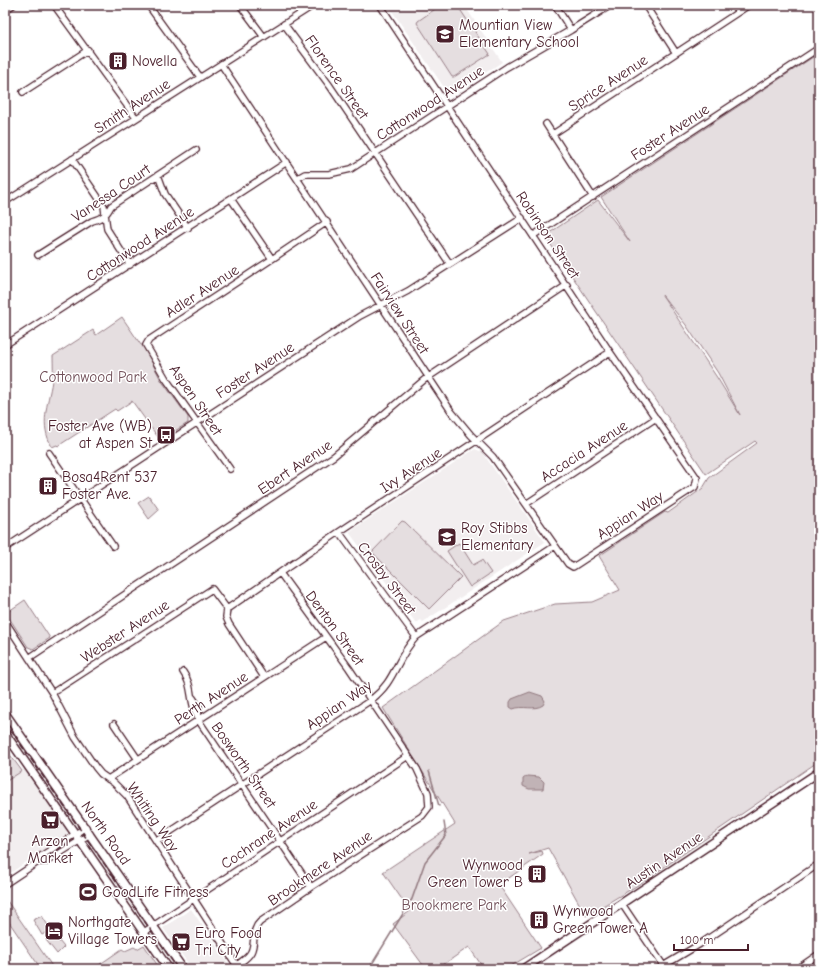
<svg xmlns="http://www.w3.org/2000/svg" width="824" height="974" font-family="'Comic Neue',sans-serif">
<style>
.built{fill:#f2eeef}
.green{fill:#e5dee0;stroke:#987e86;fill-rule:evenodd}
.water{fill:#c1b3b6;stroke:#91787e}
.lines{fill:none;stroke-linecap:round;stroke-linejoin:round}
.stream{stroke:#91787e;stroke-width:1.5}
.minor-casing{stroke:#4a1f2b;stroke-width:8}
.major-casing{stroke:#4a1f2b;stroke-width:10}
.minor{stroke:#fff;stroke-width:5.5}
.major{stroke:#fff;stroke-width:7}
.rail{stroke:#4a1f2b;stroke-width:1.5;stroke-dasharray:6 3;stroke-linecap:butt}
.labels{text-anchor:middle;stroke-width:3;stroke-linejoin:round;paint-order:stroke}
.poi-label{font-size:15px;fill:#4a1f2b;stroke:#fff;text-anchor:start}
.street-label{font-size:15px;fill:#4a1f2b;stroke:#fff}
.park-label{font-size:15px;fill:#714f58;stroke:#fff}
</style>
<rect width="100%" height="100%" fill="#fff"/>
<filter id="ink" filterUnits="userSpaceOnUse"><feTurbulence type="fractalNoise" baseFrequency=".025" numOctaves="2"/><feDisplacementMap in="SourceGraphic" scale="8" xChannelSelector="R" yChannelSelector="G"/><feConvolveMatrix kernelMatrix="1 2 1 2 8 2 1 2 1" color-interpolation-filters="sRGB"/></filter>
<g filter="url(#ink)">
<!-- built -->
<path class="built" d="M388,5H464L502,62L450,96Z
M475,449L482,452L545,542L423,622L421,620L416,623L349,532Z
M25,769L66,828L67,834L6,876L5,782Z
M191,909L231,967L227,969H192L163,928Z"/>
<!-- green -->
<path class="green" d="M441,5H457L490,54L454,77H452L417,23L418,21Z
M819,53V761L638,885L586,916L548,848L529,854L542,851L543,854L499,885L541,948L506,969H484L469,947L437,969H426L393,924L410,911L383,872L455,824L383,708L504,621L555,604L592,602L620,590L599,556L665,512L668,513L703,488L709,478L757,443L755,441L706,474L545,236L598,200L630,242L601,197ZM662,295L686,325L718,373L740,415L718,379Z
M122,317L141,345H143L161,380L188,417V423L160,440L132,401L117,411L115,409L58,446L57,445L52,447C39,424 48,405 52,381C54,373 53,364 53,356L93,330L96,335Z
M149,496L159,510L149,519L138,503Z
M402,521L405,522L461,577L429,609L372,552Z
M459,543L473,565L482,560L491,573L470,587L447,551Z
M25,600L50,638L33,649L28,647L6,613Z
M5,748L22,771L5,782Z
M5,898L54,969H41L5,916Z
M42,916L51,930L42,935L33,920Z
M54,935L64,947L57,954L46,940Z
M144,945L160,969H93L122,949L125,951L134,947L137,949Z"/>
<!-- water -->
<path class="water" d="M530,692L542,696L545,701L543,705C534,711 523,705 513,709L510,707V702L512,699Z
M527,776L539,777L544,782L543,789H529L523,786V779Z"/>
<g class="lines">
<!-- stream -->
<path class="stream" d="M429,771L439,806
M372,969V964L412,899L425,862L446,835L444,822"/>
<!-- minor casing -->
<g class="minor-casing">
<path id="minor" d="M54,5L136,118
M148,5L200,77
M240,5L264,37
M555,5L571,30
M645,5L676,53
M5,10L13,5
M284,24L330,86L450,264
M221,64L451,411L471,435L493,457L568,564L573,567L695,487L697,478L610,352L380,5
M23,92L88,50
M546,124L593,197
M553,134L749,5
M72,159L104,206L107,229L130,265
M158,175L165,194L188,228
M298,178L305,174H329L351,169L507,67L571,30L611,5
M5,202L314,5
M534,235L819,48
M38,255L92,221C102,218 107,215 111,206L196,150
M272,259L327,222
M5,345L287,162
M49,453L113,546
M230,469L166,379L146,345L149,340L272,259L231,199
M526,504L656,418
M339,532L416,637
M5,548L360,316L408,291L522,218
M227,609L339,532L610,352
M5,621L52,693L75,737L96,768L101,774L114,783L127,796L239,969
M29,658L334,456L424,380L567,285
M183,672C191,683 190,693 193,705C194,711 197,715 199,721L311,887
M52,693L212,589L227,609L226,617L229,624L264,677
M193,698L199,707L198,716
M114,724L137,758
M108,779L326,637
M156,841L371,700C396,681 396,658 416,637L555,546
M38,862H46L90,834
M5,884L38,862L41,856L86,827
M622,904L665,968
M144,932L408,756
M237,965C242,961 248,958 251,952C256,942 251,930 260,922L311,887L422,816L429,807L428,793L417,769L349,668L280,573
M658,969L700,944L819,864
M797,969L819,954"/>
</g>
<!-- major casing -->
<g class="major-casing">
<path id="major" d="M5,713L183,969
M5,733L169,969
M523,969L819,772"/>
</g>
<!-- minor -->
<use href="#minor" class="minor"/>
<!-- major -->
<use href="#major" class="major"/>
<!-- rail -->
<path class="rail" d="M5,722L178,969"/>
</g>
</g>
<!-- icons -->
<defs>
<g id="school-square" transform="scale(1)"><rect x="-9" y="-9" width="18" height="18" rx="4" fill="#4a1f2b" stroke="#fff"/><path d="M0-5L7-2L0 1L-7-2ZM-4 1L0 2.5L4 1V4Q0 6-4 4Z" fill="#fff"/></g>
<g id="building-square" transform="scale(1)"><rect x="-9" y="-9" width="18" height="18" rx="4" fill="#4a1f2b" stroke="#fff"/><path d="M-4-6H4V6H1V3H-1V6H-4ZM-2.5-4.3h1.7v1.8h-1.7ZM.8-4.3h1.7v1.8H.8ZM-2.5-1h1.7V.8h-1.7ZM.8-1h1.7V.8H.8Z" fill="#fff"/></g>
<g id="bus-square" transform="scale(1)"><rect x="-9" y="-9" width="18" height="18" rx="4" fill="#4a1f2b" stroke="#fff"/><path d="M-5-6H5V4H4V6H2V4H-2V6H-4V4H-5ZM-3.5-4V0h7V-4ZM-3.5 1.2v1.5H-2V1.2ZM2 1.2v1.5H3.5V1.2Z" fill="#fff"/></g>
<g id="supermarket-square" transform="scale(1)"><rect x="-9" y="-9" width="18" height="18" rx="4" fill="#4a1f2b" stroke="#fff"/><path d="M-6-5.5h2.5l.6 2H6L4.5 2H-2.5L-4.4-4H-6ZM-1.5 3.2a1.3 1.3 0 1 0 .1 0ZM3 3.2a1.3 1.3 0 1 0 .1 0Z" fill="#fff"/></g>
<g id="stadium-square" transform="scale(1)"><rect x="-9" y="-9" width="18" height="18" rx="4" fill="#4a1f2b" stroke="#fff"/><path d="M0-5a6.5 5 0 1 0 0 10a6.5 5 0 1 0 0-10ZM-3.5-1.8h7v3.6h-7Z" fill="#fff"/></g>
<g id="hotel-square" transform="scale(1)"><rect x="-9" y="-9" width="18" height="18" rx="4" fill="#4a1f2b" stroke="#fff"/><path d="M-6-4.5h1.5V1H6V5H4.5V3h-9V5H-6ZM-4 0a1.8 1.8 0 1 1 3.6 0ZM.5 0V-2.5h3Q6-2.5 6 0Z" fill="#fff"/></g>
</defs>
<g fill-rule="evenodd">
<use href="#school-square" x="445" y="34"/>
<use href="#building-square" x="118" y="61"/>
<use href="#bus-square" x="166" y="435"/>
<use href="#building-square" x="48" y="486"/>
<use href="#school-square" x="447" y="537"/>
<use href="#supermarket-square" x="50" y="820"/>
<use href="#building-square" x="537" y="874"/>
<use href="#stadium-square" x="88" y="892"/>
<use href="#building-square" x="539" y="920"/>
<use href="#hotel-square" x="54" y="931"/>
<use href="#supermarket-square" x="181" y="942"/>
</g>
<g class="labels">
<!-- poi labels -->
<g class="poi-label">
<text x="459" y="30">Mountian View<tspan x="459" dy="17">Elementary School</tspan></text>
<text x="132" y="66">Novella</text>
<text x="152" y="431" text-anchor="end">Foster Ave (WB)<tspan x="152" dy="17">at Aspen St</tspan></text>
<text x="62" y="482">Bosa4Rent 537<tspan x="62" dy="17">Foster Ave.</tspan></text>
<text x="461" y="533">Roy Stibbs<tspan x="461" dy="17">Elementary</tspan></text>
<text x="50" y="846" text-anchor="middle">Arzon<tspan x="50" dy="17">Market</tspan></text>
<text x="523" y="870" text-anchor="end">Wynwood<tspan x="523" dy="17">Green Tower B</tspan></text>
<text x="102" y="897">GoodLife Fitness</text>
<text x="553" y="916">Wynwood<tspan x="553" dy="17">Green Tower A</tspan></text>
<text x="68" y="927">Northgate<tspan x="68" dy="17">Village Towers</tspan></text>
<text x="195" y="938">Euro Food<tspan x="195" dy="17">Tri City</tspan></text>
</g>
<!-- street labels -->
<g class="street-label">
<text transform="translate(337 77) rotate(55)" y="5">Florence Street</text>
<text transform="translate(608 83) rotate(-33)" y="5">Sprice Avenue</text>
<text transform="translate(430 103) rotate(-33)" y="5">Cottonwood Avenue</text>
<text transform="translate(132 106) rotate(-33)" y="5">Smith Avenue</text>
<text transform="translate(670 132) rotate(-33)" y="5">Foster Avenue</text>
<text transform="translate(111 193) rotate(-34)" y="5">Vanessa Court</text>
<text transform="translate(548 235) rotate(56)" y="5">Robinson Street</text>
<text transform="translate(140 244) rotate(-33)" y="5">Cottonwood Avenue</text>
<text transform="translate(202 291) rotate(-33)" y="5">Adler Avenue</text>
<text transform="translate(400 313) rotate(57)" y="5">Fairview Street</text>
<text transform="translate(255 370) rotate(-33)" y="5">Foster Avenue</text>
<text transform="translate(196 400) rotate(56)" y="5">Aspen Street</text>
<text transform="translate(584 451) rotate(-33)" y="5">Accacia Avenue</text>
<text transform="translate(295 467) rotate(-34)" y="5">Ebert Avenue</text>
<text transform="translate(411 470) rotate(-33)" y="5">Ivy Avenue</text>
<text transform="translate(630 515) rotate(-33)" y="5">Appian Way</text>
<text transform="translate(387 578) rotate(53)" y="5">Crosby Street</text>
<text transform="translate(335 628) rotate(54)" y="5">Denton Street</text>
<text transform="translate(125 631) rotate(-33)" y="5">Webster Avenue</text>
<text transform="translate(211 698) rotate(-33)" y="5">Perth Avenue</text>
<text transform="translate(339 705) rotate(-34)" y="5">Appian Way</text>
<text transform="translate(244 765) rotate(55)" y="5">Bosworth Street</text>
<text transform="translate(153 817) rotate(56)" y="5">Whiting Way</text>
<text transform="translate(106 833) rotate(55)" y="5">North Road</text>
<text transform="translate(269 834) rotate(-34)" y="5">Cochrane Avenue</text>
<text transform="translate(664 860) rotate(-34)" y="5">Austin Avenue</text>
<text transform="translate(320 868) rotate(-34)" y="5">Brookmere Avenue</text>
</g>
<!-- park labels -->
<g class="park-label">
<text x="93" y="382">Cottonwood Park</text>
<text x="454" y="910">Brookmere Park</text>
</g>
</g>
<!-- margin -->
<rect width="824" height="974" fill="none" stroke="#fff" stroke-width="20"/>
<rect x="10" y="10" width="804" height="954" fill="none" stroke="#4a1f2b" stroke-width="1.5" filter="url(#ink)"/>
<!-- scale -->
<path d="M674 944v6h74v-6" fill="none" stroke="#4a1f2b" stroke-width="2"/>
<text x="680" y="944" font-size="12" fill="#4a1f2b" stroke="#ffffff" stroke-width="3" paint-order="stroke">100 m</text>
</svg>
